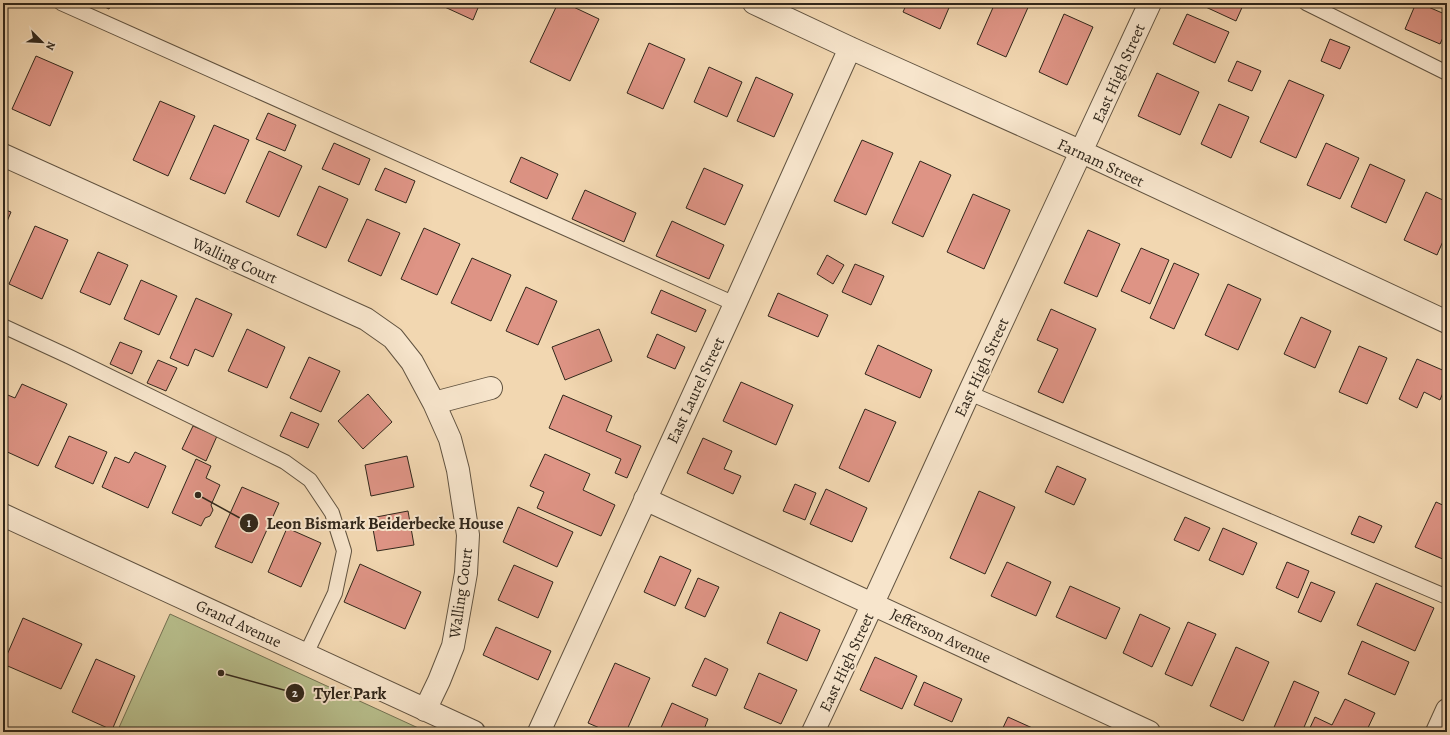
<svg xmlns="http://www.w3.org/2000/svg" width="1450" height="735" font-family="Alegreya,serif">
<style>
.green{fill:#b8bf8d;stroke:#747354}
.building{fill:#de9485;stroke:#31271b}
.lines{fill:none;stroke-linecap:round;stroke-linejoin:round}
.service-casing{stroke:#615340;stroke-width:16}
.minor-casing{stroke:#615340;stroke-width:24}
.service{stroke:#f7e5cc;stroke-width:14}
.minor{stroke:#f7e5cc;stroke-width:22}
.labels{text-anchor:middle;stroke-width:4;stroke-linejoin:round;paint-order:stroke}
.street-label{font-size:16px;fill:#31271b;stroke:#f7e5cc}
.leader{fill:none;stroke:#31271b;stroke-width:1.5}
.callout-dot{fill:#31271b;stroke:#f7e5cc;stroke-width:1.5}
.mark-label{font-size:12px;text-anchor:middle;font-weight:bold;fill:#fff}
.callout-label{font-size:17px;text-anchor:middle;font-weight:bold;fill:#31271b;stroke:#f7e5cc;stroke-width:4;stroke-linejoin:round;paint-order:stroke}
</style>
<rect width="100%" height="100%" fill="#f2d7b1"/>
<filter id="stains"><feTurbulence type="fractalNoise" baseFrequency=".005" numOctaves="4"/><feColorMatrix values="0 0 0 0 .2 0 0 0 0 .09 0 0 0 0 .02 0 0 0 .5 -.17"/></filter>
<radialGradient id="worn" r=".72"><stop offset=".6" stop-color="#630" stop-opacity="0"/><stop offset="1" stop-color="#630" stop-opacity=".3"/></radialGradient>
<!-- green -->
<path class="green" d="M170,614L427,732H117Z"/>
<!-- building -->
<path class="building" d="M97,3H112L109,9Z
M436,3H480L473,20Z
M558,3H565L599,19L570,81L530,62Z
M907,3H951L940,29L903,12Z
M995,3H1030L1006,57L977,44Z
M1197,3H1244L1236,21Z
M1416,3H1419L1447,15V29L1440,44L1405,29Z
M1064,14L1093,27L1067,85L1039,72Z
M1187,14L1229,32L1215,63L1173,44Z
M1330,39L1350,47L1340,69L1321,61Z
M649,43L685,59L663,109L627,93Z
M36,56L73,72L50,126L12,109Z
M1237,61L1261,71L1252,91L1228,81Z
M709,67L742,82L727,117L694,102Z
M1157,73L1199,92L1180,135L1138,116Z
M756,77L793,94L774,137L737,121Z
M1289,80L1324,95L1296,158L1260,142Z
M160,101L195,116L168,176L133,160Z
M1219,104L1249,117L1231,158L1201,144Z
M268,113L296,125L285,151L256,139Z
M214,125L249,140L225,194L190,179Z
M862,140L893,153L866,215L834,201Z
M334,143L370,159L359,185L322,169Z
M1326,143L1359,158L1340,199L1307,185Z
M269,151L302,166L279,217L246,202Z
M521,157L558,174L547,199L510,182Z
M920,161L951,175L923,237L892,223Z
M1370,164L1405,180L1386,223L1351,207Z
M385,168L415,181L406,203L375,190Z
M704,168L743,185L725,225L686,208Z
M319,186L348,199L326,248L297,235Z
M585,190L636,213L624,242L572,219Z
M1426,192L1447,202V232L1437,255L1404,240Z
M973,194L1010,210L984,269L947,252Z
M3,209L11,212L3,231Z
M367,219L400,233L381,276L348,261Z
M672,221L724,245L709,279L656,256Z
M35,226L68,240L42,299L9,284Z
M424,228L460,244L437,295L401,279Z
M1088,230L1120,244L1097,297L1064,283Z
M1141,248L1169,260L1150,304L1121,291Z
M98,252L128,265L110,305L80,292Z
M827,255L844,265L833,284L817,274Z
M472,258L511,275L491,321L451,303Z
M1174,263L1199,274L1174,329L1150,318Z
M855,264L884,276L871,305L842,292Z
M141,280L177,296L159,335L124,319Z
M1228,284L1261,299L1238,350L1205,335Z
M526,287L557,301L538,345L506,331Z
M661,290L706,310L696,332L651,313Z
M778,293L828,315L818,337L768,316Z
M196,298L232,314L213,357L195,349L188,366L170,358Z
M1051,309L1096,329L1063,403L1038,392L1058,349L1037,340Z
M1301,317L1331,331L1315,368L1284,354Z
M247,329L285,347L267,388L228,371Z
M599,329L612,361L565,380L552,347Z
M657,334L685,347L675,369L647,357Z
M120,342L142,351L132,374L110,364Z
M878,345L932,370L920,398L865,374Z
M1359,346L1387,358L1367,404L1339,392Z
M309,357L340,371L321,412L290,398Z
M1417,359L1447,372V383L1440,400L1424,392L1417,408L1399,399Z
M158,360L177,368L166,391L147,383Z
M741,382L793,405L776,445L723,421Z
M22,384L67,404L38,466L3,450V393L15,398Z
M368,394L392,422L363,449L338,421Z
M563,395L612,416L606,431L641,446L627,478L615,473L621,459L549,428Z
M865,409L896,422L869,482L839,468Z
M291,412L319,424L308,448L280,436Z
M193,426L217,436L206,461L182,449Z
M69,436L107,452L93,484L55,467Z
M703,438L732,451L724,469L741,476L733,494L687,473Z
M135,452L166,466L148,508L102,487L115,457L129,463Z
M545,454L590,474L583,490L615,505L601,536L537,508L544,492L530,486Z
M407,456L414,487L371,496L365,465Z
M196,459L211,466L206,478L220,485L211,505L213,510L210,516L205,518L201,526L172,513Z
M1057,466L1086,479L1074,505L1045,492Z
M795,484L816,493L805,520L783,511Z
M242,487L279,503L252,563L215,547Z
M826,489L867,508L852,542L810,524Z
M979,491L1015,507L985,574L950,558Z
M1436,502L1447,507V555L1445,560L1415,547Z
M518,507L573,532L557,567L503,542Z
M408,511L414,545L377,551L371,518Z
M1359,516L1382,526L1374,543L1351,534Z
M1185,517L1210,528L1199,551L1174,540Z
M287,528L321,543L301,587L268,572Z
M1223,528L1257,543L1243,575L1209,560Z
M660,556L691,570L675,606L644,592Z
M1007,562L1051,582L1036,616L991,596Z
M1287,562L1309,571L1298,598L1276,588Z
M360,564L421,592L405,629L344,602Z
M514,565L553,582L538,618L498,600Z
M698,578L719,587L705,617L685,608Z
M1311,582L1335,592L1321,622L1298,612Z
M1376,583L1434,608L1415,651L1357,625Z
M1070,586L1120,608L1106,639L1056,617Z
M780,612L820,630L807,661L767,643Z
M1140,614L1170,628L1152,667L1123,653Z
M23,618L82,644L61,689L3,664Z
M1188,622L1216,634L1192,686L1165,674Z
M496,627L551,651L538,680L483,655Z
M1362,641L1409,662L1395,695L1348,674Z
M1236,647L1269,662L1243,721L1210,706Z
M875,657L917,676L902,709L860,690Z
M705,658L728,669L716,696L692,686Z
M96,659L135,676L112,730L72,712Z
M615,663L650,678L626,732H609L588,723Z
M759,673L797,690L781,724L744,708Z
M1294,681L1319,692L1302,732H1272Z
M924,682L962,699L952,722L914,705Z
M1345,699L1375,713L1366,732H1308L1315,717L1332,725Z
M672,703L708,719L703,732H659Z
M1008,717L1039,731V732H1001Z"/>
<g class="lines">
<!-- service casing -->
<g class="service-casing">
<path id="service" d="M61,3L735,304
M1306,3L1447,73
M3,326L70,357L285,462L310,480L332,513L344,551L335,593L306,654
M969,393L1447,597"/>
</g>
<!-- minor casing -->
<g class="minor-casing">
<path id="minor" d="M754,3L850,48L1082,152L1447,322
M3,155L366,319L393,338L412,362L434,403L450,439L458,470L468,535L466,573L453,646L439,681L425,710
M434,403L491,388
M645,499L1149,732
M3,515L474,732
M539,732L735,304L850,48
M813,732C866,620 917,507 968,395C1028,264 1090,134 1150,3
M1437,732L1447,710"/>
</g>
<!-- service -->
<use href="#service" class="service"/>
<!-- minor -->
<use href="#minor" class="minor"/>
</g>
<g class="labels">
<!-- street labels -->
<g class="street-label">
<text transform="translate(1118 73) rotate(-66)" y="6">East High Street</text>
<text transform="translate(1101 162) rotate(25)" y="6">Farnam Street</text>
<text transform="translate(235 260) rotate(24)" y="6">Walling Court</text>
<text transform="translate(981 367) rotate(-65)" y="6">East High Street</text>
<text transform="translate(695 390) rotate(-65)" y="6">East Laurel Street</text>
<text transform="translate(460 593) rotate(-82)" y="6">Walling Court</text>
<text transform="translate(239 623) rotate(25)" y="6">Grand Avenue</text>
<text transform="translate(941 635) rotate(25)" y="6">Jefferson Avenue</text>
<text transform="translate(846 662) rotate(-65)" y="6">East High Street</text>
</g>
</g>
<!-- callouts -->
<path class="leader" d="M198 495L249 523M221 673L295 693"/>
<g class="callout-dot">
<circle cx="198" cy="495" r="4"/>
<circle cx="221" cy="673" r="4"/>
<circle cx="249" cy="523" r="10"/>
<circle cx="295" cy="693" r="10"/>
</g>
<g class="mark-label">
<text x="249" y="527">1</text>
<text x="295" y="697">2</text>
</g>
<g class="callout-label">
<text x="385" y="529">Leon Bismark Beiderbecke House</text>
<text x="350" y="699">Tyler Park</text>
</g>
<!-- margin -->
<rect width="1450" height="735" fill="none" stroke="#f2d7b1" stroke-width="16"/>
<rect x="4" y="4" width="1442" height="727" fill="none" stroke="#31271b" stroke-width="2"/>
<rect x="8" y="8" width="1434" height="719" fill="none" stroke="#31271b"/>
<!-- north arrow -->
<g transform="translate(42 42) rotate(114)" stroke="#f7e5cc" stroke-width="3" paint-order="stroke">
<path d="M0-3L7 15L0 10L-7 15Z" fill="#31271b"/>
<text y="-6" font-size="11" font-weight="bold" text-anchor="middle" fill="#31271b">N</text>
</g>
<rect width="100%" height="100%" filter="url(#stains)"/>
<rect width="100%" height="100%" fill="url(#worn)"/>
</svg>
